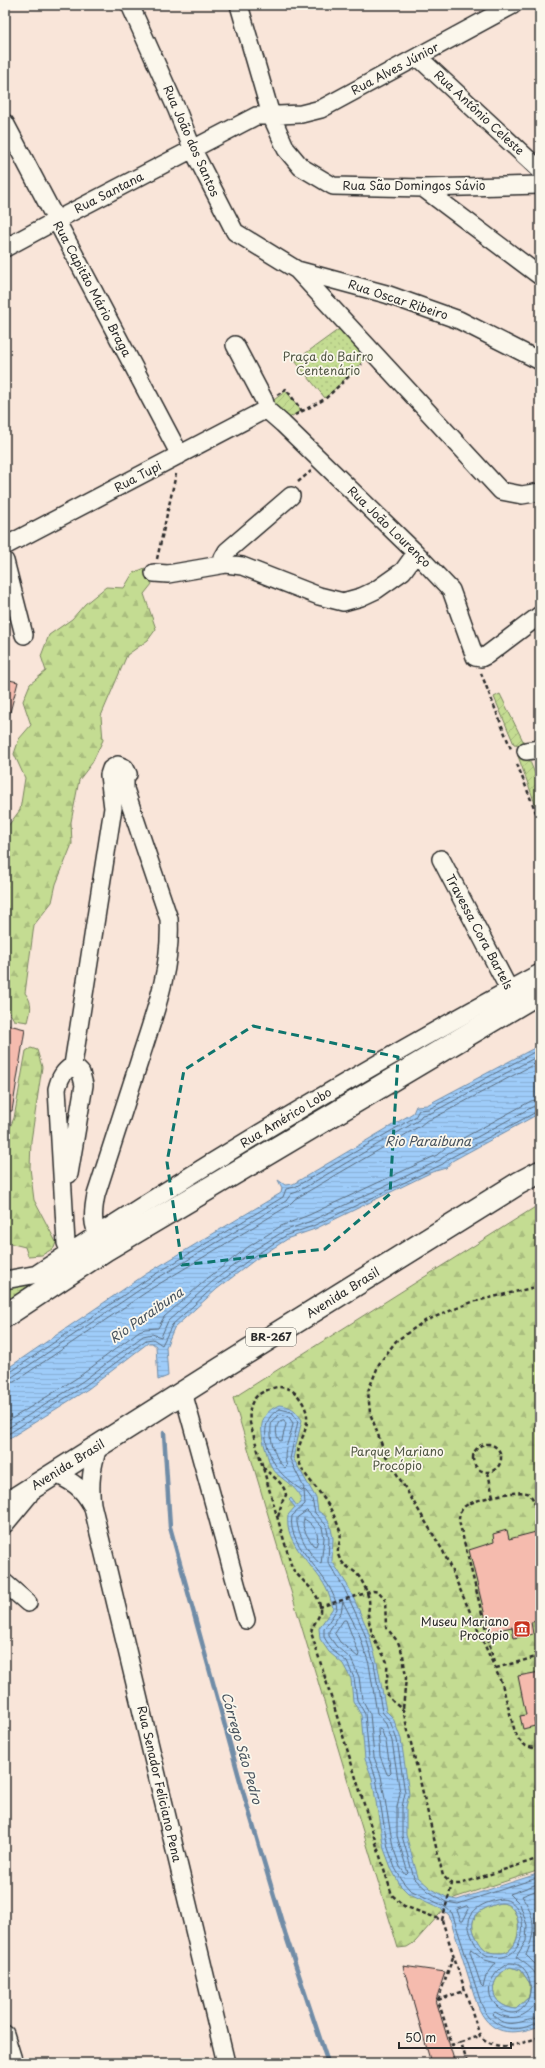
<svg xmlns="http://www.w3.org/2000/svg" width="545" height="2068" font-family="'Playpen Sans',sans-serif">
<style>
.grass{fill:url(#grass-dots);stroke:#78845e}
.forest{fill:url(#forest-firs);stroke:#78845e}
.garden{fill:url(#garden-furrows);stroke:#78845e}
.water{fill:url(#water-rules);stroke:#708ca7;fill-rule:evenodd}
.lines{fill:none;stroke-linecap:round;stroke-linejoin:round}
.shore{stroke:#596b7d;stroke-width:1}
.stream{stroke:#708ca7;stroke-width:4.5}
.building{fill:#f5bbae;stroke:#2b2b2b}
.minor-casing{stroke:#2b2b2b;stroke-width:20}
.highway-casing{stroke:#2b2b2b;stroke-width:25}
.path{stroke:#2b2b2b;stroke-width:2.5;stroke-dasharray:4 3;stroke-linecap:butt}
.minor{stroke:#fbf7ec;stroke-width:17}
.highway{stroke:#fbf7ec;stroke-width:22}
.marked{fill:none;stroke:#0f766e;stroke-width:3;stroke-dasharray:8 5;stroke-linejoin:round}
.labels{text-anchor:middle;stroke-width:3.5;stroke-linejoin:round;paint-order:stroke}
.shield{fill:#fbf7ec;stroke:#696865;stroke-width:1}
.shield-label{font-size:11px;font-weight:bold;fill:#2b2b2b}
.street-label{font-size:12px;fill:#2b2b2b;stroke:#fbf7ec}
.park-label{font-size:12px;fill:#515745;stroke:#fbf7ec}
.poi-label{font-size:12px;fill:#2b2b2b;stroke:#fbf7ec;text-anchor:end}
.water-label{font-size:13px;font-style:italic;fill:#48535e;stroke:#fbf7ec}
</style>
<defs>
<pattern id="grass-dots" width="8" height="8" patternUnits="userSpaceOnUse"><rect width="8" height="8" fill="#c4dc92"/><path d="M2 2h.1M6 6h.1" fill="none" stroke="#a9bd7e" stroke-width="1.8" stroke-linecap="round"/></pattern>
<pattern id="forest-firs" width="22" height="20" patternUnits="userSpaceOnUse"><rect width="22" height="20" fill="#c4dc92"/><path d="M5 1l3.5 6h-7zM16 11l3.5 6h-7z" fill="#a9bd7e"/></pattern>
<pattern id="garden-furrows" width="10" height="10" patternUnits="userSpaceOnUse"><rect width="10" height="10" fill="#c4dc92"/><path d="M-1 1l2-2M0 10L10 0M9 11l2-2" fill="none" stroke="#a9bd7e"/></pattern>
<pattern id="water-rules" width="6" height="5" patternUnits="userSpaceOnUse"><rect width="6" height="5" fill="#9eccf9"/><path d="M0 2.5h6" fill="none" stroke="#88afd6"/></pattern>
</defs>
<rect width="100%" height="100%" fill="#f9e5d9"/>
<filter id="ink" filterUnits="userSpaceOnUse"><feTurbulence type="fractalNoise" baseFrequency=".025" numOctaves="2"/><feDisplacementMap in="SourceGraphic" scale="8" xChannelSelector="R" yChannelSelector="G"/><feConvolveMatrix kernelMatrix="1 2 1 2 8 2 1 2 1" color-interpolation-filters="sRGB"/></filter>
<g filter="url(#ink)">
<!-- grass -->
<path class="grass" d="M342,327L369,356L325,398L295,361Z
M42,1277L5,1302V1284Z"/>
<!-- forest -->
<path class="forest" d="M145,568L152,584L144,594L156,629L148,640L127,655L101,716L103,740L92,763L79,780L71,822L72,844L56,884L52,902L34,925L25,993C33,1003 31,1010 28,1022L14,1020L8,1010H5V830L20,810L25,778L14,754L19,739L31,725L23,701L30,684L46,671L41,656L49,635L72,619L85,604L106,587L124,588L133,573Z
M31,1048L37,1050L42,1067L31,1141L30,1168L34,1200L56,1242L54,1248L42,1255L28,1256L25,1247L5,1242V1138L14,1118L26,1051Z
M540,1204V1870L454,1898L415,1942L407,1947L398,1948L233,1398Z
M501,1903C525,1904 524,1956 498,1953C494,1953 490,1953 486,1950C481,1947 478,1941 475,1935C466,1915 484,1907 501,1903Z
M510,1967L521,1970L531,1985L529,1997L516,2009C488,2006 486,1979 510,1967Z"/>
<!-- garden -->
<path class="garden" d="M286,391L301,410L285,421L271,402Z
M500,694L525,745L514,744L494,697Z
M518,756L529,759L540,786V808L537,809Z"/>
<!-- water -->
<path class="water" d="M540,1045V1113L452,1161L446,1168L432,1172L315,1229L289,1238L256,1259L217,1289L174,1328L166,1347L168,1376L158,1380L156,1346L152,1343H148L88,1389L5,1441V1370L146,1274L281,1193L282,1188L278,1180L285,1185L293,1184L413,1113L416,1106L427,1105Z
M279,1405C292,1406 295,1410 302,1420L293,1458L316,1498L318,1511L325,1516L330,1524L333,1538L332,1561L348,1586L367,1628L377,1662L386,1711L393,1718L401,1739L409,1794L406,1807V1835L418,1877L430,1888L448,1898L457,1900L540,1873V2026C512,2036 489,2036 477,2004L449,1915L442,1909L408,1893L400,1885L392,1870L384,1849L372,1778L365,1759L361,1715L353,1701L351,1679L343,1664L329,1652L320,1639L319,1628L333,1608C331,1601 329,1594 326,1588C314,1564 284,1545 288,1515L295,1507L289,1500L291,1498L297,1506L301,1503C301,1487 281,1481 273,1469C269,1464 268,1457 266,1451C260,1431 257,1415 279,1405ZM501,1903C526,1904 524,1956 498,1953C494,1953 489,1953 486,1950C481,1947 478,1940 475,1935C466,1915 484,1907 501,1903ZM510,1967L521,1970L531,1985L529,1997L516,2009C488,2006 486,1979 510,1967Z"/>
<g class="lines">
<!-- shore -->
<path class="shore" d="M5,1373H9L149,1278L283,1197L286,1189L295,1187L415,1117L419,1110L429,1109L540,1049
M5,1378L12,1377L151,1282L286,1201L291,1194L297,1192L417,1121L422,1115L431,1113L540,1055
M5,1384L14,1382L154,1287L288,1206L295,1199L420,1126L426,1121L434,1118L540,1061
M280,1409L292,1412L298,1421L290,1459L304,1488L303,1491C295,1486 281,1475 276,1466C265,1449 258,1418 280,1409Z
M281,1414L288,1416L293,1423C291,1438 281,1451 287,1466L285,1468C274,1460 268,1434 272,1421Z
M284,1420L286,1424L282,1440L280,1441C275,1436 275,1426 280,1421Z
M5,1423L80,1376L139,1331L145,1329L158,1328L164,1317L208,1278L248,1247L281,1226L309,1215L437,1155L445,1148L531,1101L540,1099
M5,1430L83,1381L143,1336L152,1334L161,1337L168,1321L212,1282L251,1252L284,1231L311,1221L440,1160L448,1153L534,1106L540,1105
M5,1436L86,1385L146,1340L153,1339L162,1345L172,1325L215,1286L254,1256L287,1235L313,1226L443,1164L450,1158L540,1110
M307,1511L322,1527L324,1538L321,1564C311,1558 295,1530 297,1518Z
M304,1519C314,1524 321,1535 316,1546L313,1545C309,1538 300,1527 304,1519Z
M343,1602L358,1631L369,1664L377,1713L386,1724L392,1741L400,1793L397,1807V1836L408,1873L406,1875L400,1867L393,1847L381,1776L374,1757L370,1714L362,1699L359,1677L351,1659L336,1646L329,1636V1631L341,1612Z
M344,1620H346L359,1654L358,1657L340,1642L335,1634Z
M379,1728L381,1729L386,1742L391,1773L389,1775L387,1774L380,1756L378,1730Z
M540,1877L458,1904L446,1902L428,1891L414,1878L402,1836V1807L405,1793L397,1740L390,1721L382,1712L374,1663L363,1629L344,1588L328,1562L329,1538L326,1525L315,1513L312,1499L306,1491L304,1490L305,1504L292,1516C286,1549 334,1575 337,1609L324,1629V1637L332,1650L347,1662L354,1678L357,1700L365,1714L369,1758L376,1778L388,1848L395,1868L403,1882L410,1890L444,1906L452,1913L481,2003C487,2020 503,2032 522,2028C528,2027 534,2023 540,2023
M540,1883L510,1894L520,1904L527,1925L526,1941L516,1957C527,1965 537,1970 540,1985
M540,1889L522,1896C536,1918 536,1932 526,1955L540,1969
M501,1899C532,1900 529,1961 496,1957C490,1956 486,1956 482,1952C477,1948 474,1942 472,1937C461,1913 480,1903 501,1899Z
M467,1906L469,1909L463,1921H461L457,1910Z
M471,1949L485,1960L496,1963L486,1976L483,1987L481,1985L470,1952Z
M509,1963C545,1962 531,2034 498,2007C481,1993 492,1971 509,1963Z
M540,1992C534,2014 515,2025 495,2012L493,2014C506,2032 523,2019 540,2018"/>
<!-- stream -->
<path class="stream" d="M164,1433L170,1527L244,1795L285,1933L328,2063"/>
</g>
<!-- building -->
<path class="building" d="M5,679L18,682L9,716L5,715Z
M5,1024L25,1029L12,1111H5Z
M507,1530L509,1539L536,1532L540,1550V1621L531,1622L533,1634L514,1638L512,1627L489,1632L469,1550L494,1542L493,1534Z
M540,1672V1718L534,1719L535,1726L523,1729L520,1716L526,1715L518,1676Z
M403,1966L445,1972L436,2000L455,2063H431Z"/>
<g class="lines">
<!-- minor casing -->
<g class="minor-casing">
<path id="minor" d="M130,5L177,110L193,150L235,232L297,270
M239,5L271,115L286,149L301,167L333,186L423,188L540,185
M418,57L540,170
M5,123L180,455
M423,188L540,276
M5,248L68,214L256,116L301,114L321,109L513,5
M235,345L264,400L267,410
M540,361L459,320L386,294L297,270L501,491L522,495L540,492
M5,546L259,413L267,410L283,424L416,553L451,590L475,657L481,658L487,655L540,615
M5,561L24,635
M226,564L223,558L227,551L291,496
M154,573L168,574L226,564L242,566L319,596L343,602L361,597L376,590L403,571L416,553
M526,751L540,749
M441,859L514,999
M69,1174L84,1085L81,1073L73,1065
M82,1264L70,1252L66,1243L57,1089C60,1077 63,1072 73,1065L113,808L109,775L111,769L118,765L125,768L128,774L125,777V789L169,919C172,969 154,1015 139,1062C125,1106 110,1151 96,1195C91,1219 93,1228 105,1250
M38,1273C201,1166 368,1066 540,973
M5,1280L49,1272
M183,1392L246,1620
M98,1447C92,1467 89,1483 92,1504L226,2063
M54,1473C72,1482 81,1486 91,1504
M5,1524L29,1495
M5,1583L28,1603
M5,2034L14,2063"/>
</g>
<!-- highway casing -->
<g class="highway-casing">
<path id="highway" d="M5,1316L105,1250L540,992
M5,1505L220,1369L519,1183L540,1172"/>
</g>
<!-- path -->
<path class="path" d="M277,395L286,389L302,411
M295,415L325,399L362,364
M298,482L311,471
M157,559L176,474
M481,673L511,749
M517,764L540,823
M540,1286L472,1302L425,1321L396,1341L379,1364L368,1391L370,1413L386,1456L443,1551L502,1684L515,1732L519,1740L526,1746L540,1750
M473 1458a14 14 0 1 1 28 0a14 14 0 1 1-28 0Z
M263,1467C272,1477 284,1482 286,1495L282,1502L278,1517
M488,1472L493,1497
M319,1607L373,1591L379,1592L385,1599L386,1627L398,1642L403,1655L406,1678L403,1709
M494,1662L459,1521C459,1516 460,1511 464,1507C470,1500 522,1488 529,1494C538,1502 538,1523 540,1533
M496,1668L540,1656
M540,1858L460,1884H452L443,1876L403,1710C396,1704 385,1697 386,1686C386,1681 388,1677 387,1672C387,1668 388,1663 386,1660C383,1653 378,1648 375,1641C372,1634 369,1623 368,1615C368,1610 370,1605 369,1600C367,1591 362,1579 356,1573C349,1567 343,1566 339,1557C335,1548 343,1540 340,1531C336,1519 330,1506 322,1496C315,1485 305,1477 300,1464C290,1441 322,1426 298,1396C292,1389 286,1387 277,1387C271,1388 262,1392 258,1395C249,1403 249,1412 250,1423L292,1568C301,1582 322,1592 320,1612C319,1619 312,1625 311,1632L392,1895L404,1906L442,1920L480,2036C499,2054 518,2044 540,2037
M442,1920L452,1884
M453,1957L438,2000L452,2045L461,2042
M438,2000L464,1991
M467,2063L461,2042L480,2036"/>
<!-- minor -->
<use href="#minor" class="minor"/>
<!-- highway -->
<use href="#highway" class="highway"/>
</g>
</g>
<!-- marked area -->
<path class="marked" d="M253,1026L398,1057L390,1194L325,1249L182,1265L167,1162L184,1070Z"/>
<!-- icons -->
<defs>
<g id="museum-square" transform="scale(0.9)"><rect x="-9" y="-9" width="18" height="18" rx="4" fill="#c8321e" stroke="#fbf7ec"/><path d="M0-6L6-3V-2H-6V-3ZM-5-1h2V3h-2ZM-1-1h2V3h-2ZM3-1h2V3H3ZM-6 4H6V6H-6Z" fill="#fff"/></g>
</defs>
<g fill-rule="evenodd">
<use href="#museum-square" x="522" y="1629"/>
</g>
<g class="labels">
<!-- shield labels -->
<rect class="shield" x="246" y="1328" width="50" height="18" rx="3"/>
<g class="shield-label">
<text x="271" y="1341">BR-267</text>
</g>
<!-- street labels -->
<g class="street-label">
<text transform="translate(395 69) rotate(-28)" y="4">Rua Alves Júnior</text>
<text transform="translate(479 113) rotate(43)" y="4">Rua Antônio Celeste</text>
<text transform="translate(191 141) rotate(66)" y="4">Rua João dos Santos</text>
<text x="414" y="190">Rua São Domingos Sávio</text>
<text transform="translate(109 193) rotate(-27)" y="4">Rua Santana</text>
<text transform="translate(92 289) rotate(62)" y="4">Rua Capitão Mário Braga</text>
<text transform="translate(398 300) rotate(18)" y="4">Rua Oscar Ribeiro</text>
<text transform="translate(138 477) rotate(-28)" y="4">Rua Tupi</text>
<text transform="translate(389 527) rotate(44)" y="4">Rua João Lourenço</text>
<text transform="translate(479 932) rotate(62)" y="4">Travessa Cora Bartels</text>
<text transform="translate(286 1118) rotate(-31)" y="4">Rua Américo Lobo</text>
<text transform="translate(343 1293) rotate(-32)" y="4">Avenida Brasil</text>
<text transform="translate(68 1465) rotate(-32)" y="4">Avenida Brasil</text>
<text transform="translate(159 1784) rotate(77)" y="4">Rua Senador Feliciano Pena</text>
</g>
<!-- park labels -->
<g class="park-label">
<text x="328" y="361">Praça do Bairro<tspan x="328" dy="14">Centenário</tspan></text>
<text x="397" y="1456">Parque Mariano<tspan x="397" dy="14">Procópio</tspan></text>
</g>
<!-- poi labels -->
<g class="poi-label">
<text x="509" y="1626">Museu Mariano<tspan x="509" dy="14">Procópio</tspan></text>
</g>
<!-- water labels -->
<g class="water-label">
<text x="428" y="1146">Rio Paraibuna</text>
<text transform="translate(146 1315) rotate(-35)" y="5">Rio Paraibuna</text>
<text transform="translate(242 1748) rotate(74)" y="5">Córrego São Pedro</text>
</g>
</g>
<!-- margin -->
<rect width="545" height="2068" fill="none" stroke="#fbf7ec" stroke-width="20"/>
<rect x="10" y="10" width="525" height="2048" fill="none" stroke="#2b2b2b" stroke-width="1.5" filter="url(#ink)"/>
<!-- scale -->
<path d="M399 2042v6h112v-6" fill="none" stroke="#2b2b2b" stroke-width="2"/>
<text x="405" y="2042" font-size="12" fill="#2b2b2b" stroke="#fbf7ec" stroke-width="3" paint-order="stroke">50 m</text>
</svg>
